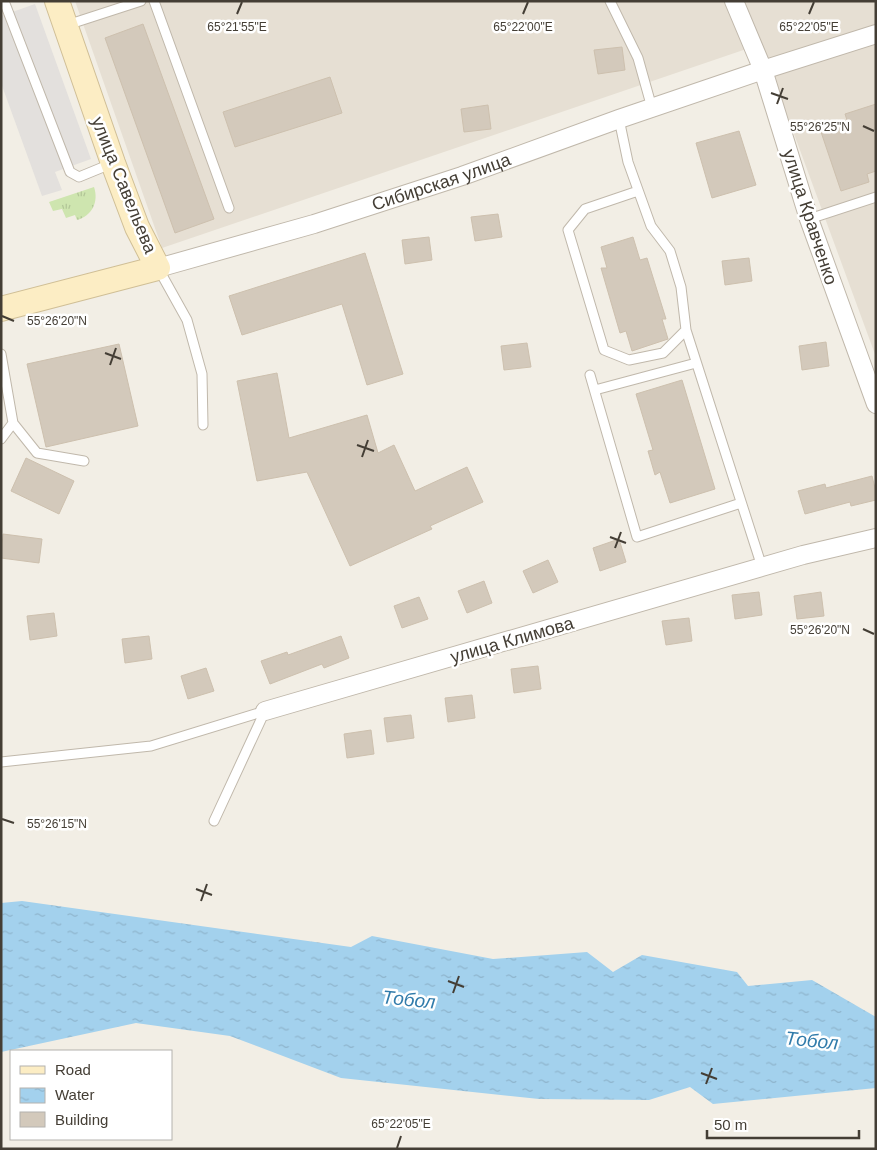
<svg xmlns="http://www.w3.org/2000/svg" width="877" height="1150" font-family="Helvetica,sans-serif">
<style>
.residential{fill:#e6dfd3}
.grass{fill:url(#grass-tufts)}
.parking{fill:#e3e0dd}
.water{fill:url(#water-ripples)}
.building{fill:#d3c9bb;stroke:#cdc0ae}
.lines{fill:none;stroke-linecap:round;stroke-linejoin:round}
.lane-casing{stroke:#c0b8ab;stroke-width:11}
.street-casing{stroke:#c0b8ab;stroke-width:20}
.secondary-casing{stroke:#d0bf96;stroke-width:26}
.lane{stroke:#fff;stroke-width:9}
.street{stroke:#fff;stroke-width:18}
.secondary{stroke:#fcedc4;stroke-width:24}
.ticks{fill:none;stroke:#443e35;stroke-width:2}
.labels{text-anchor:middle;stroke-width:5;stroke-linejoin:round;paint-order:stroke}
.street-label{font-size:18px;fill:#443e35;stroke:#fff}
.water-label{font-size:19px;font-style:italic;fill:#327cab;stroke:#fff}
.ticks-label{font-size:12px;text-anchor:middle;fill:#443e35;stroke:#fff;stroke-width:5;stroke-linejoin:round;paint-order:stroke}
</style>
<defs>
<pattern id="grass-tufts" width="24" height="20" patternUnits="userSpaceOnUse" patternTransform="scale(1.25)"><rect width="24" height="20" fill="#cee5af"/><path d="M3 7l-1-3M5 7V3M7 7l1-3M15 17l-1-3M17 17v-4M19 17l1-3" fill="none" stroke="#b2c697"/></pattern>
<pattern id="water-ripples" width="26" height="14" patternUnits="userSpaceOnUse" patternTransform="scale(1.25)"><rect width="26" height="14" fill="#a3d1ed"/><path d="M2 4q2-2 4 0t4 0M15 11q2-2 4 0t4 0" fill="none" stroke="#8eb4cc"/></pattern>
</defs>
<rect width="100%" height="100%" fill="#f2eee5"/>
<!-- residential -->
<path class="residential" d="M75,1H876V357L761,44L162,248Z"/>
<!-- grass -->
<path class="grass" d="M94,187C99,202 92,216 77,220L75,215L66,218L62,209L53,211L49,202Z"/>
<!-- parking -->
<path class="parking" d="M35,4L91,159L55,172L62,190L42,196L1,83V16Z"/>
<!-- water -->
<path class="water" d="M22,901L351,947L372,936L493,959L587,952L613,972L642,955L737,972L748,986L812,980L876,1017V1088L713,1104L690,1087L649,1100L539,1099L341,1078L230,1036L136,1023L1,1052V903Z"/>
<!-- building -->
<path class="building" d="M143,24L214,219L175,233L105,38Z
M622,47L625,70L598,74L594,50Z
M330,77L342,113L235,147L223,112Z
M876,104V171L867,174L869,182L841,191L820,129L847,120L845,114Z
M488,105L491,129L464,132L461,109Z
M739,131L756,185L712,198L696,143Z
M498,214L502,237L475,241L471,217Z
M429,237L432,260L405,264L402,240Z
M633,237L640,260L647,258L666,319H662L668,339L632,351L626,331L620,333L601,268H607L601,247Z
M365,253L403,374L367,385L342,304L242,335L229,296Z
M749,258L752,281L725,285L722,261Z
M826,342L829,366L802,370L799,346Z
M527,343L531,367L504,370L501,346Z
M119,344L138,426L46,447L27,364Z
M277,373L289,438L367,415L378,453L394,445L415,491L467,467L483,502L430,526L432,529L350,566L307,472L257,481L237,381Z
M682,380L715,489L670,503L660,472L655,475L648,451L653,450L636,394Z
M26,458L74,481L59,514L11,491Z
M872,476L876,492V500L851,506L850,502L805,514L798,491L825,484L826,488Z
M3,534L42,539L39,563L1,558Z
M619,539L626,562L600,571L593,548Z
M548,560L558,582L533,593L523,571Z
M484,581L492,603L467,613L458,591Z
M759,592L762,615L735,619L732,595Z
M821,592L824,616L797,619L794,596Z
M419,597L428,619L402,628L394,606Z
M54,613L57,636L30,640L27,616Z
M689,618L692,641L666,645L662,621Z
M149,636L152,659L125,663L122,639Z
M341,636L349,658L324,668L322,664L270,684L261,661L287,652L288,655Z
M538,666L541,689L514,693L511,669Z
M206,668L214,691L188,699L181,676Z
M472,695L475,718L448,722L445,698Z
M411,715L414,738L387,742L384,718Z
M371,730L374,754L347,758L344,734Z"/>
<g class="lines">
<!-- lane casing -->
<g class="lane-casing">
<path id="lane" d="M4,1L70,172L79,177L113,163
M154,1L229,208
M610,1L638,58L652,108
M67,25L141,1
M619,119L628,162L651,226L670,251L681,287L686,330L663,353L629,360L604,350L568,230L585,209L638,191
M809,219L876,197
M158,268L187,320L202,374L203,425
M686,330L762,567
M1,354L13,423L37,453L84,461
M590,375L637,537L741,503
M595,390L696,363
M1,439L13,423
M1,762L151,746L265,711
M214,821L265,711"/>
</g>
<!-- street casing -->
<g class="street-casing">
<g id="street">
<path d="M734,1L763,70L809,219L876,404"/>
<path id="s1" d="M158,268L314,224L462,176L619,119L763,70L876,34"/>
<path d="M265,711L803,555L876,538"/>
</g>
</g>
<!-- secondary casing -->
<g class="secondary-casing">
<path id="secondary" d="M1,309L158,268L137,227L113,163L57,1"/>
</g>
<!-- lane -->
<use href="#lane" class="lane"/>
<!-- street -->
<use href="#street" class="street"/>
<!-- secondary -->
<use href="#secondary" class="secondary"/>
</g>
<!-- ticks -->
<path class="ticks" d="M237,14L242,2M523,14L528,2M809,14L814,2M771,93L788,99M777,104L783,88M863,126L874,131M2,316L14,321M105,353L121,359M110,365L116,348M357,445L374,451M362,457L368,440M610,537L626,543M615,548L621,532M863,629L874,634M2,819L14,823M196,889L212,895M201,901L207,884M448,981L464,987M453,993L459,976M701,1073L717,1079M706,1084L712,1068M397,1148L401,1136"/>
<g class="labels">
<!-- street labels -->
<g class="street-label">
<text dy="6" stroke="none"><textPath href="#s1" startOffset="296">Сибирская улица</textPath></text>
<text transform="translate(124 185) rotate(68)" y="6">улица Савельева</text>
<text transform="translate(810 217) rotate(72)" y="6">улица Кравченко</text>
<text transform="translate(512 640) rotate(-16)" y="6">улица Климова</text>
</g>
<!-- water labels -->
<g class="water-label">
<text transform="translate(409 999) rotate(6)" y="7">Тобол</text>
<text transform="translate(812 1040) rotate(6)" y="7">Тобол</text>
</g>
</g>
<g class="ticks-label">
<text x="523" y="31">65°22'00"E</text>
<text x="809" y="31">65°22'05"E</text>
<text x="237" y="31">65°21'55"E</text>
<text x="820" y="131">55°26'25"N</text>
<text x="57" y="325">55°26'20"N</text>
<text x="820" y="634">55°26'20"N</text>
<text x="57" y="828">55°26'15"N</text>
<text x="401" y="1128">65°22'05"E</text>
</g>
<!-- border -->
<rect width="877" height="1150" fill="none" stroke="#443e35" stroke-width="5"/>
<!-- legend -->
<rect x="10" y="1050" width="162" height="90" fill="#ffffff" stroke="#b4b2ae"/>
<rect x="20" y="1066" width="25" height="8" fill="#fcedc4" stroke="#b4b2ae"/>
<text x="55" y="1075" font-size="15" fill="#443e35">Road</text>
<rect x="20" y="1088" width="25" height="15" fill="url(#water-ripples)" stroke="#b4b2ae"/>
<text x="55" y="1100" font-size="15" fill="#443e35">Water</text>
<rect x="20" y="1112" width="25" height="15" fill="#d3c9bb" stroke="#b4b2ae"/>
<text x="55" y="1125" font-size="15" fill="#443e35">Building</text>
<!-- scale -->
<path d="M707 1130v8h152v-8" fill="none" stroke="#443e35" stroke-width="2.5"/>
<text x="714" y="1130" font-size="15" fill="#443e35" stroke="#ffffff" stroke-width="4" paint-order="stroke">50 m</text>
</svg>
